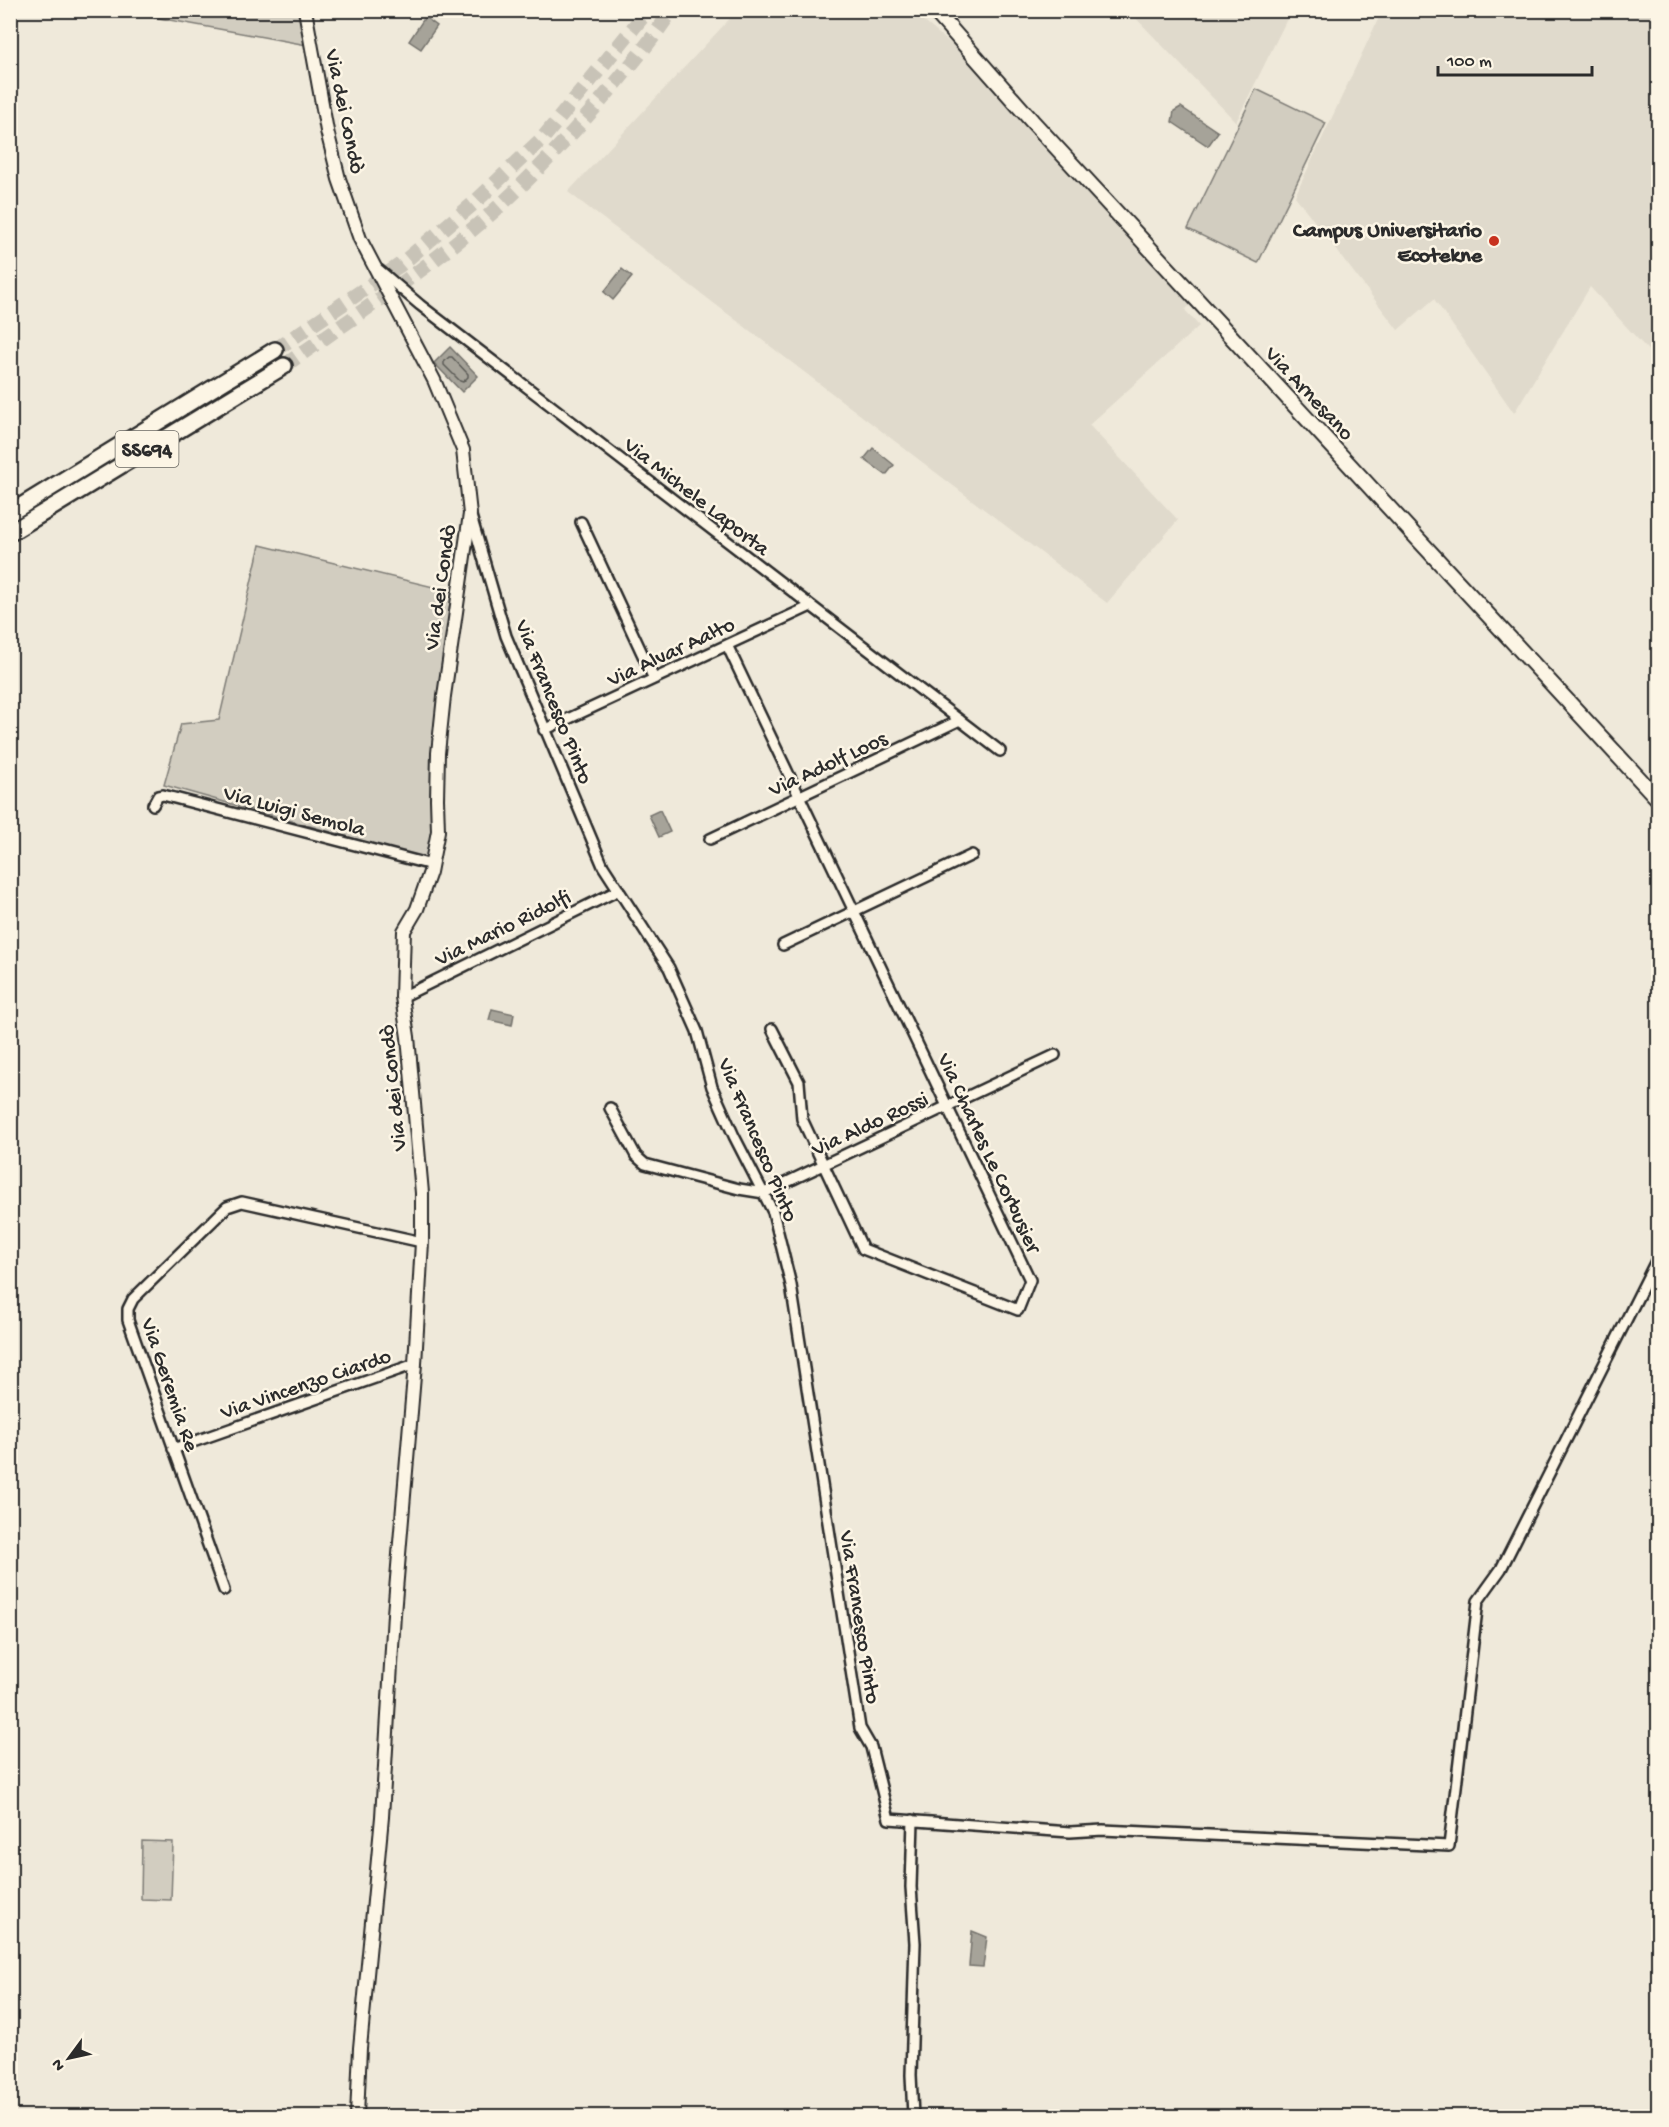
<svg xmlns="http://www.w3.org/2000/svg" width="1669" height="2127" font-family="'Gochi Hand',sans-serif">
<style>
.built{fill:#e0dacc}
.green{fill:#d2cdc0;stroke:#7e7c76;stroke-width:1.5}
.water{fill:#a6a399;stroke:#75736d;stroke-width:1.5}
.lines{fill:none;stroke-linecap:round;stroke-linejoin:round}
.shore{stroke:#5c5b57;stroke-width:1.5}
.trunk-tunnel{stroke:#c8c3b7;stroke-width:15;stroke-dasharray:15 8;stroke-linecap:butt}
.minor-casing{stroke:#2b2b2b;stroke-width:14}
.tertiary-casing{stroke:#2b2b2b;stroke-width:16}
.secondary-casing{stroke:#2b2b2b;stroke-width:18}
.trunk-casing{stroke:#2b2b2b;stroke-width:20}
.minor{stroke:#fcf5e5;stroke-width:9}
.tertiary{stroke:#fcf5e5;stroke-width:12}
.secondary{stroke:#fcf5e5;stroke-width:14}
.trunk{stroke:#fcf5e5;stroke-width:15}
.poi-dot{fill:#c8321e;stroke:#fcf5e5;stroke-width:2}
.labels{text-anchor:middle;stroke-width:5;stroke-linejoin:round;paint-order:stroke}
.shield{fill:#fcf5e5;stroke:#6a6863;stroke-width:1.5}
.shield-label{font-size:21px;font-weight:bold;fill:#2b2b2b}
.street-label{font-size:22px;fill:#2b2b2b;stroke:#fcf5e5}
.poi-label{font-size:22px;font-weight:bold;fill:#2b2b2b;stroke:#fcf5e5;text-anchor:end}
</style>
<rect width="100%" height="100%" fill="#efe9da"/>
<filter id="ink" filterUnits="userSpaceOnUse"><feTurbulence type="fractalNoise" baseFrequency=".0167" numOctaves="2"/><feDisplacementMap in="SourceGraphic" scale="12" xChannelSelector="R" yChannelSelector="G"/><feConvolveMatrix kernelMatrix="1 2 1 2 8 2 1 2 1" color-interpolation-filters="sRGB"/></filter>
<g filter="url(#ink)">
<!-- built -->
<path class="built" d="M737,11H910L915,14L950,43L957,42L1144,251L1143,255L1149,259L1153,257L1193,302L1185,310L1199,326L1089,425L1178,520L1107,603L568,192Z
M1129,11H1291L1236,122Z
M1382,11H1658V361L1590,287L1514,413L1434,299L1398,330L1295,196Z"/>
<!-- green -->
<path class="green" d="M120,11H300L307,45Z
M1256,89L1326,123L1258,263L1188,229Z
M260,545L454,592L434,726V830L427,859L164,785L181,724L219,720Z
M142,1841L173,1842L171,1900L141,1899Z"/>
<!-- water -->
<path class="water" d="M425,17L437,26L421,49L409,41Z
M1181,107L1218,132L1208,146L1172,122L1174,111Z
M622,269L632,277L613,300L604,292Z
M450,347L478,376L462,392L434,363Z
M873,448L894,465L886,475L864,459Z
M660,810L670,832L659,837L649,815Z
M492,1009L514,1014L512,1025L489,1020Z
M972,1931L987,1937L983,1967L969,1966Z"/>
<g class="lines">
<!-- shore -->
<path class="shore" d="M449,357H452L468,374V377L463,382L460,381L444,365V362Z"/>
<!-- trunk-tunnel -->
<path class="trunk-tunnel" d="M275,350L400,265L473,204L543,138L648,10
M284,366C352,318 423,272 486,218C523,186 557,150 589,114C618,81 647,47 672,10"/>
<!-- minor casing -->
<g class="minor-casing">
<path id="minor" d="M379,270L420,305L1000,751
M471,516L506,636L603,866L669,968L697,1031L712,1087L734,1136L773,1212L791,1285L860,1728L871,1747L889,1819L1070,1832L1103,1830L1449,1846L1478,1601L1501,1569L1658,1257
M581,522L654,679
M727,645L1030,1280L1018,1310L863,1249L802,1119L799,1082L772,1029
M544,730L811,606
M153,805L158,796L163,795L432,865
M710,839L960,720
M783,945L972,855
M402,997L619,890
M610,1108L636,1156L645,1164L739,1189L764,1193L1055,1055
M173,1449L415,1364
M224,1590L128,1320V1309L133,1299L227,1207L242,1202L422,1242
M913,2116L911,2075L915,1943L911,1887L913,1820"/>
</g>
<!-- tertiary casing -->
<g class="tertiary-casing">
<path id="tertiary" d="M305,10L327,131L339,179L360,239L434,380L463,450L470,514L444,696L438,753L437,799L438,831L430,872L417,909L404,931L402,997L408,1037L422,1193V1242L415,1364L394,1614L382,1817L360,2048L357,2116"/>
</g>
<!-- secondary casing -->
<g class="secondary-casing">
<path id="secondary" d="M934,10L1032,121L1658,799"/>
</g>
<!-- trunk casing -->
<g class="trunk-casing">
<path id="trunk" d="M10,513L275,350
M10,533L284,366"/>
</g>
<!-- minor -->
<use href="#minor" class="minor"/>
<!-- tertiary -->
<use href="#tertiary" class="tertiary"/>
<!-- secondary -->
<use href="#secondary" class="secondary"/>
<!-- trunk -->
<use href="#trunk" class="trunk"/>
</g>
</g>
<!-- markers -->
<circle class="poi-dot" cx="1494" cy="241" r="6"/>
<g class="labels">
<!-- shield labels -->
<rect class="shield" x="115.5" y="431" width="63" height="36" rx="4.5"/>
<g class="shield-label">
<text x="147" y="456">SS694</text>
</g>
<!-- street labels -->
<g class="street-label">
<text transform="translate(347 111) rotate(78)" y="8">Via dei Condò</text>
<text transform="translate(1311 392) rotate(47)" y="8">Via Arnesano</text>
<text transform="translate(698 495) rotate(38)" y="8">Via Michele Laporta</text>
<text transform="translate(438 587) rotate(-82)" y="8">Via dei Condò</text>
<text transform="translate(670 650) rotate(-25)" y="8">Via Alvar Aalto</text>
<text transform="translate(556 701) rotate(68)" y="8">Via Francesco Pinto</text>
<text transform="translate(827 762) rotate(-25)" y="8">Via Adolf Loos</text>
<text transform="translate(295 809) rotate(15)" y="8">Via Luigi Semola</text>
<text transform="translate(502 926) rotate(-26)" y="8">Via Mario Ridolfi</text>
<text transform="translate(391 1088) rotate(-96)" y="8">Via dei Condò</text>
<text transform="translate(869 1122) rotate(-25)" y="8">Via Aldo Rossi</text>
<text transform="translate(760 1139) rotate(67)" y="8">Via Francesco Pinto</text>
<text transform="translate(991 1152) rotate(65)" y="8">Via Charles Le Corbusier</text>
<text transform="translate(305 1382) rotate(-19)" y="8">Via Vincenzo Ciardo</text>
<text transform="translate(172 1384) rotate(71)" y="8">Via Geremia Re</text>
<text transform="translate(862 1617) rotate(81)" y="8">Via Francesco Pinto</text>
</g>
<!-- poi labels -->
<g class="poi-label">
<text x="1482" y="236">Campus Universitario<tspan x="1482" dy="25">Ecotekne</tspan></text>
</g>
</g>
<!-- margin -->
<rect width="1669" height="2127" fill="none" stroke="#fcf5e5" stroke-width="36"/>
<rect x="18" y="18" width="1633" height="2091" fill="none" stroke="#2b2b2b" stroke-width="2" filter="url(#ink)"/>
<!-- north arrow -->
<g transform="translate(69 2058) rotate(237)" stroke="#fcf5e5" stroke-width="4.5" paint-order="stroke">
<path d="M0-4.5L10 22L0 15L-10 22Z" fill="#2b2b2b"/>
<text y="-9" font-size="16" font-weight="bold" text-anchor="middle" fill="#2b2b2b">N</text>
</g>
<!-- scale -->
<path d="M1438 66v9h154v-9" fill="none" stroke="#2b2b2b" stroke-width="3"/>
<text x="1447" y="66" font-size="18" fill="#2b2b2b" stroke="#fcf5e5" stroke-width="4.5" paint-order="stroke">100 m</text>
</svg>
